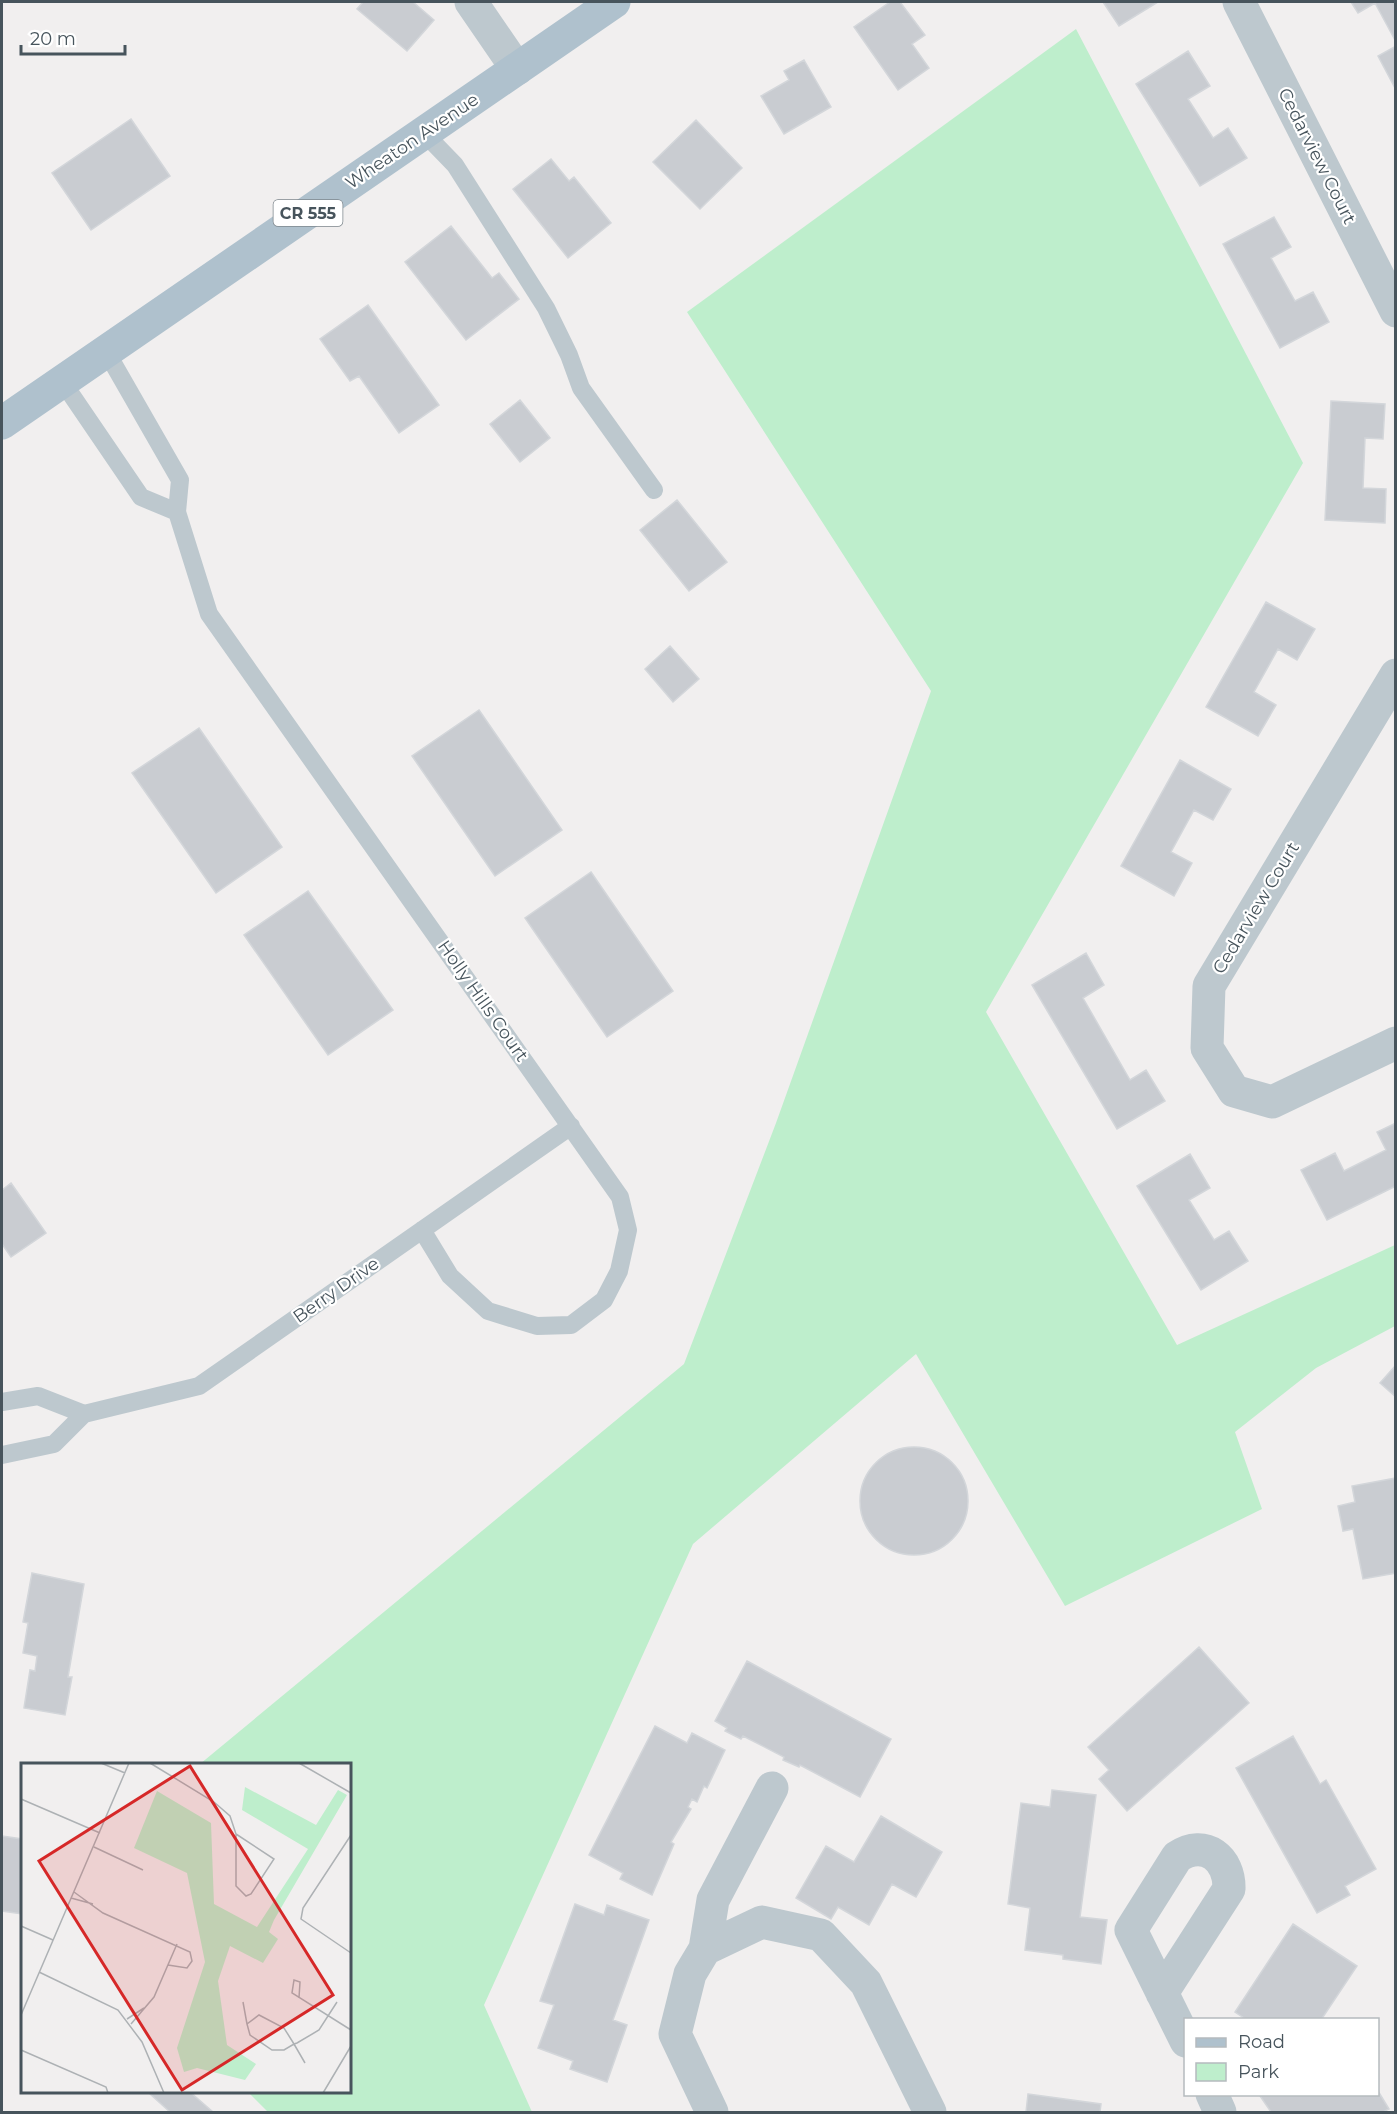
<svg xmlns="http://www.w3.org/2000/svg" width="1397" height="2114" font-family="Montserrat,sans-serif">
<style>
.green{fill:#beeecc}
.building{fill:#c9ccd1;stroke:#d3d6da;stroke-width:1.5}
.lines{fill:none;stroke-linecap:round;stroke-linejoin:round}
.service{stroke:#bdc8ce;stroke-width:18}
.minor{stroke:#bdc8ce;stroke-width:33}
.primary{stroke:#afc1cd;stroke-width:33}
.labels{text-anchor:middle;stroke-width:4.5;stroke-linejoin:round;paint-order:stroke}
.shield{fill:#fff;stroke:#7e878d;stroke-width:1.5}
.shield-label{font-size:16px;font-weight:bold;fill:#47545c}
.street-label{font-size:18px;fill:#47545c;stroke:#fff}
.inset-road{fill:none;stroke:#adb1b4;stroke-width:1.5}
.view{fill:#d62828;fill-opacity:0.15;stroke:#d62828;stroke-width:3}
.inset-edge{fill:none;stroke:#47545c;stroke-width:3}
</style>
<rect width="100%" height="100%" fill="#f1efef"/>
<!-- green -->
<path class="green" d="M1076,29L1303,463L986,1012L1177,1345L1395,1245V1326L1316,1368L1235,1432L1262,1509L1065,1606L916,1354L693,1544L484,2005L532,2112H268L248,2092H350V1764H200L684,1364L776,1123L931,691L687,312Z"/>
<!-- building -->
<path class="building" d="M363,2H413L434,20L407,51L357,9Z
M890,2H900L925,35L912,44L929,68L898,90L854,27Z
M1103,2H1158L1119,26Z
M1351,2H1396V42L1375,3L1358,13Z
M1396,46V88H1395L1378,56Z
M1188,51L1210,86L1188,99L1213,138L1228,128L1247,158L1200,186L1136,84Z
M804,60L831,107L784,134L761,96L789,80L784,71Z
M131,119L170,176L91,230L52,173Z
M696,120L742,168L700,209L653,162Z
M551,159L569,181L574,177L611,223L568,258L513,189Z
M1274,217L1291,247L1271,258L1295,301L1313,292L1329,322L1280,348L1223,244Z
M451,226L492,278L499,273L519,299L466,340L405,262Z
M368,305L439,405L399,433L359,376L350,381L320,339Z
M520,400L550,438L520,462L490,424Z
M1331,401L1385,404L1383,439L1365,438L1363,488L1386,489L1385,523L1325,520Z
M677,500L727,562L689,591L640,530Z
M1266,602L1315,629L1297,660L1278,649L1254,692L1276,705L1258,736L1206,707Z
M670,646L699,679L673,702L645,669Z
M479,710L562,830L495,876L412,756Z
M199,728L282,847L216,893L132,773Z
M1180,760L1231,789L1213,820L1194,810L1171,852L1192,863L1174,896L1121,866Z
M591,872L673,991L607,1037L525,918Z
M308,891L393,1010L328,1055L244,935Z
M1086,953L1104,985L1083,998L1130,1080L1146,1070L1165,1101L1117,1129L1032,985Z
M1396,1123V1186L1327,1220L1301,1170L1335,1153L1344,1171L1386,1150L1377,1132Z
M1190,1154L1210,1188L1189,1200L1214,1240L1229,1231L1248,1261L1201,1290L1137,1186Z
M11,1183L46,1233L11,1257L2,1244V1190Z
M1396,1365V1397L1380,1383Z
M860 1501a54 54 0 1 1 108 0a54 54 0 1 1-108 0Z
M1396,1478V1573L1363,1579L1353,1529L1343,1531L1338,1506L1355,1502L1352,1486Z
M32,1573L84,1584L68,1677H72L65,1715L24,1708L30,1670L35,1671L37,1656L23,1653L28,1623L23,1622Z
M1199,1647L1249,1703L1127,1811L1099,1779L1109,1770L1088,1747Z
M747,1661L891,1739L860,1797L800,1765L799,1767L783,1760L784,1757L743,1736L741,1739L725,1731L727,1728L715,1721Z
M655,1726L687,1743L692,1733L725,1750L707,1788L704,1786L697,1802L692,1799L688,1807L691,1809L671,1842L674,1844L652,1895L620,1879L623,1873L589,1855Z
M1293,1736L1320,1784L1326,1780L1376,1869L1345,1886L1350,1895L1317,1913L1236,1768Z
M1052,1790L1096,1795L1080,1917L1107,1920L1101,1964L1063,1959V1955L1025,1950L1030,1908L1008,1904L1021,1803L1050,1807Z
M881,1816L942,1852L916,1897L892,1884L869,1925L838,1907L831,1919L796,1898L826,1846L854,1862Z
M2,1836L22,1839V1914L2,1911Z
M575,1904L604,1915L607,1905L649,1920L613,2020L627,2025L607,2082L570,2069L573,2061L538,2048L554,2005L540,2001Z
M1293,1924L1357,1966L1321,2020H1247L1235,2012Z
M1378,2091L1389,2109L1383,2112H1271L1260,2096L1378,2094Z
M152,2092H190L213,2112H170L150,2094Z
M1028,2094L1101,2104L1100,2112H1026Z"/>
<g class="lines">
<!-- service -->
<path class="service" d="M424,133L455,165L546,308L569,355L581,388L654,490
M106,351L180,480L177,512L209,614L620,1197L628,1230L619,1271L604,1300L571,1325L537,1326L488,1311L450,1276L422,1230
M62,381L141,497L177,512
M2,1402L38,1396L84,1414
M2,1455L54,1444L84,1414L199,1386L571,1126"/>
<!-- minor -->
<path class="minor" d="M471,2L517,69
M1239,2L1396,311
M1396,675L1209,986L1207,1048L1234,1091L1272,1102L1396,1043
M705,1949L713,1900L772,1788
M1162,1993L1229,1889C1230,1859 1205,1838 1177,1857L1131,1930L1186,2041
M1212,2094L1220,2112
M712,2112L675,2034L690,1974L705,1949L762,1922L821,1935L866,1983L930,2112"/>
<!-- primary -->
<path class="primary" d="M2,423L614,2"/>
</g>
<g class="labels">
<!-- shield labels -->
<rect class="shield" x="273.5" y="200" width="69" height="26" rx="4.5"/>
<g class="shield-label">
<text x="308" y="219">CR 555</text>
</g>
<!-- street labels -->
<g class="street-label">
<text transform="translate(412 141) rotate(-34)" y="6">Wheaton Avenue</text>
<text transform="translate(1317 156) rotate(63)" y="6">Cedarview Court</text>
<text transform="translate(1256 908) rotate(-59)" y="6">Cedarview Court</text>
<text transform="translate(483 1001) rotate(55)" y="6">Holly Hills Court</text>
<text transform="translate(336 1290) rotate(-35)" y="6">Berry Drive</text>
</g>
</g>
<!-- overview -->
<g transform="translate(21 1763)">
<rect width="330" height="330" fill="#f1efef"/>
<path d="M224,24L295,62L317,27L326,32L253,157L248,169L257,176L242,200L209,183L197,218L206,282L235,301L224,317L176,305L163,309L156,285L184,199L166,110L113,85L136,28L190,60L193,141L236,164L287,86L221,47Z" fill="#beeecc"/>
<path class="inset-road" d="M80,0L104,10M129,0L193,39L209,53L215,71V123L225,133L230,131L253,96L215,71M278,0L330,30M0,36L79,70M330,72L282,145L280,156L330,190M73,84L122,107M53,129L82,150L169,189L171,198L166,205L147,202M50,135L72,141M0,163L32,177M18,209L97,247L121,279L143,330M278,235L279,219L273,217L271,230L330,267M222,239L226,261M0,252L108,0M106,256L123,245M110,261L133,234L156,181M0,287L85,324L87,330M284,300L273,281L263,265L238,252L226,261L229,272L251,287H263L273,281L276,280L298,267L316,239M302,330L330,283"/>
<path class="view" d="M169,3L312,232L161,327L18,98Z"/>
<rect width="330" height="330" class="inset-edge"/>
</g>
<!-- border -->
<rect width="1397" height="2114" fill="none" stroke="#47545c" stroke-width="6"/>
<!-- legend -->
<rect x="1184" y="2018" width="195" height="78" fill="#ffffff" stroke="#b5bbbe" stroke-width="1.5"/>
<rect x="1196" y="2038" width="30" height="9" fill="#afc1cd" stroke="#b5bbbe" stroke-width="1.5"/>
<text x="1238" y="2048" font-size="18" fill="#47545c">Road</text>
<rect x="1196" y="2063" width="30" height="18" fill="#beeecc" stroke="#b5bbbe" stroke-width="1.5"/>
<text x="1238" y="2078" font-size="18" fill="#47545c">Park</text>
<!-- scale -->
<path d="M21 45v9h104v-9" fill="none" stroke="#47545c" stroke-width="3"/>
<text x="30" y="45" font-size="18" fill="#47545c" stroke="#ffffff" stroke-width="4.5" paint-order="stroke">20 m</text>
</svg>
